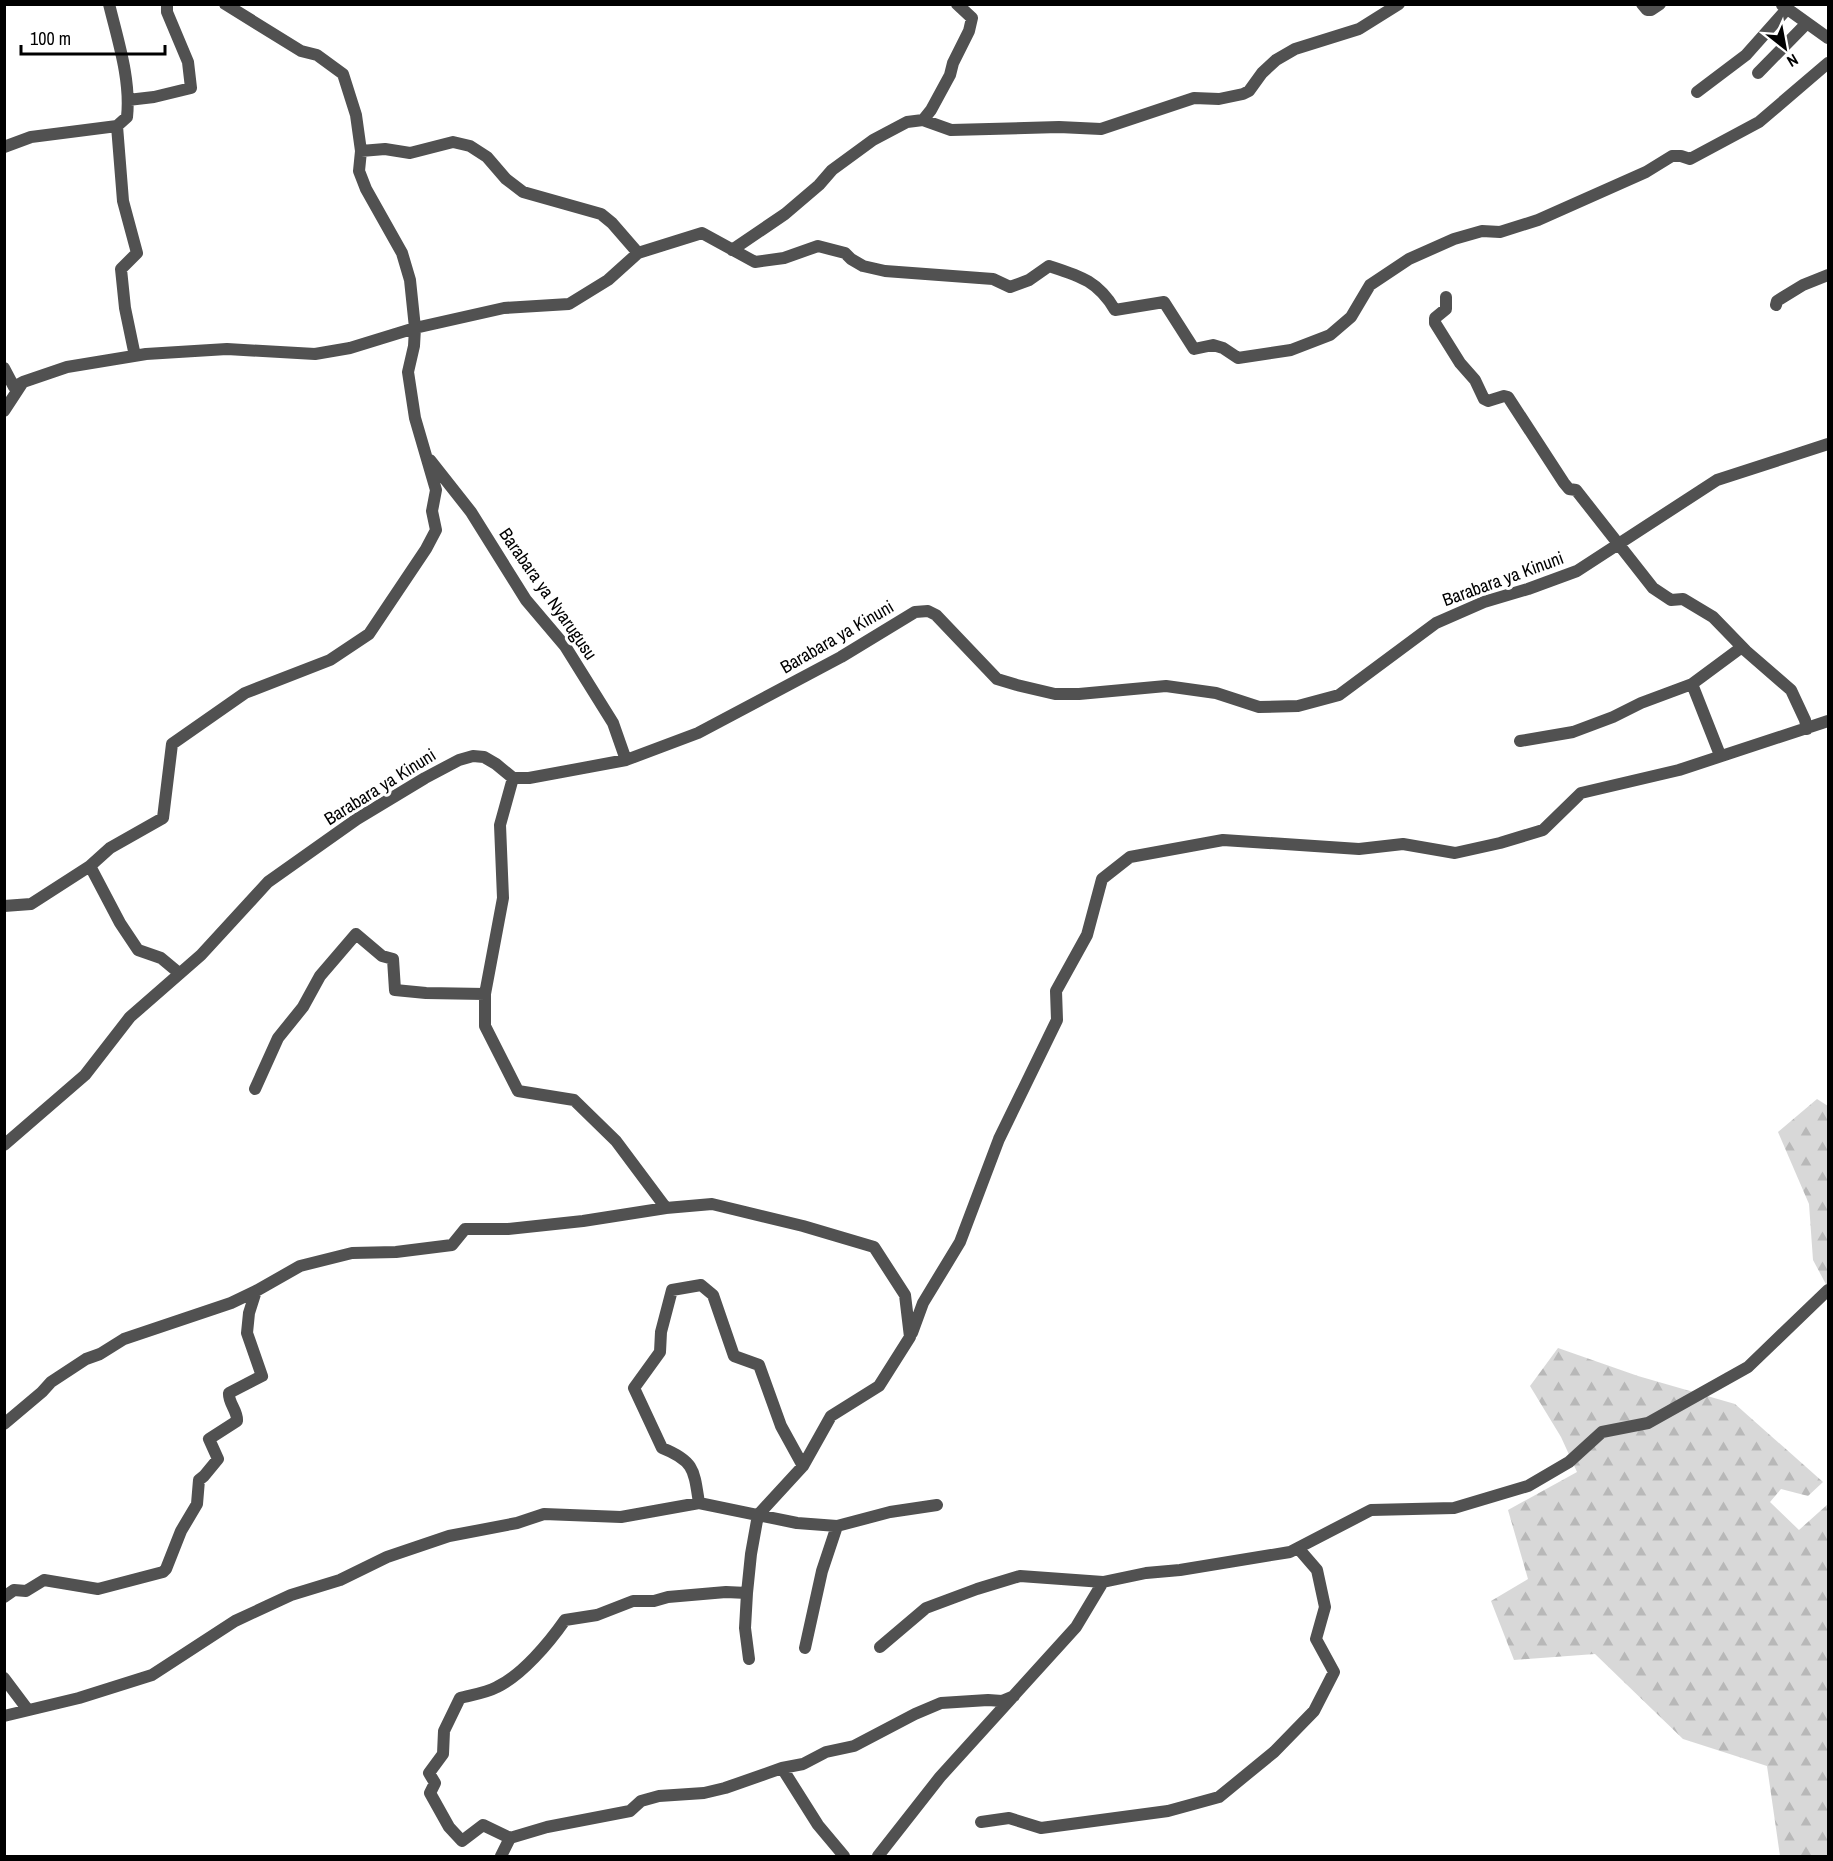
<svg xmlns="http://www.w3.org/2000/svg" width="1833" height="1861" font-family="'Archivo Narrow',sans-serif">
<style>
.forest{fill:url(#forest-firs)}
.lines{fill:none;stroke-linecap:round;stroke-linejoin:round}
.minor{stroke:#515151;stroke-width:12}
.labels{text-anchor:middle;stroke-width:6;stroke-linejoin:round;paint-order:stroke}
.street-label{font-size:18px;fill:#000;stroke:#fff}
</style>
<defs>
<pattern id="forest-firs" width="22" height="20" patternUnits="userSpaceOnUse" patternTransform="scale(1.5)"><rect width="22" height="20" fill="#d8d8d8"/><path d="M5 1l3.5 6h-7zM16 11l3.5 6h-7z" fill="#b8b8b8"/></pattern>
</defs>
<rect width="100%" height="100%" fill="#fff"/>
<!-- forest -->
<path class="forest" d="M1817,1099L1828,1106V1288L1813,1260L1809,1204L1778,1132Z
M1558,1348L1638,1376L1735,1404L1823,1482L1808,1496L1781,1489L1770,1502L1799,1530L1828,1504V1856H1780L1767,1766L1683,1739L1595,1654L1514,1660L1491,1601L1528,1579L1508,1510L1577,1472L1561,1437L1530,1386Z"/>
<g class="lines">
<!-- minor -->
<path class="minor" d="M1642,4L1647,10H1651L1660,4
M1782,5L1828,38
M1758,73L1807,23
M1697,92L1746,55L1787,9
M128,100L154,97L191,88L188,62L167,12V4
M923,120L931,110L950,75L953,63L969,31L972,18L957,4
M117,126L123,201L137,253L121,269L125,308L135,356
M4,147L31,137L117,126L127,117C131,80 118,41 109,4
M361,151L385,149L410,153L453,142L470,146L487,157L506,179L523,192L601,214L612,223L638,253
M732,250L785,214L819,185L832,170L873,140L907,122L923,120L951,130L1059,127L1101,129L1194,98L1219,99L1243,94L1249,91L1262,73L1276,60L1295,49L1359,29L1399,4
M1446,297V309L1435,318V323L1460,363L1475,380L1484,399L1488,401L1504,396L1508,397L1564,483L1569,489L1576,490L1653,588L1671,600L1683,599L1713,617L1746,651L1791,690L1805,720L1807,729
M1776,305L1777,301L1803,285L1828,275
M4,368L14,387L23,382
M4,411L23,382L67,367L146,354L227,349L315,354L350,348L415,328L504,308L569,304L608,280L638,253L702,233L755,262L784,258L818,246L845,253L851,259L863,266L885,271L993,279L1010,287L1029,280L1049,266C1080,276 1098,281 1115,310L1164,302L1194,349L1213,345L1223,348L1238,358L1291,350L1330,335L1351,317L1370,285L1409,259L1454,239L1482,231L1500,232L1538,220L1646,172L1672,156H1681L1690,159L1759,122L1828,63
M430,460L471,512L526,600L565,646L613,723L626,760
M1692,684L1720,755
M1520,741L1573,732L1613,717L1641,703L1692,684L1742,647
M513,778L500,825L503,898L485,994V1026L518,1091L574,1100L616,1141L666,1208
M90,866L120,923L138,950L161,958L179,973
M4,906L31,904L90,866L110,848L163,818L172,744L245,693L330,660L369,634L426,549L436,530L432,511L436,490L415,418L408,372L414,346L415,328L410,280L402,253L366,189L359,171L361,151L356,115L343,74L317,55L301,51L225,4
M255,1089L278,1038L303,1007L320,976L356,934L382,956L393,959L395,990L426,993L485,994
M4,1145L85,1075L130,1017L201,955L268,882L357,819L425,778L459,760L473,756L484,757L496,764L513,778H529L626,760L698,733L841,657L915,612L928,611L936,615L997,679L1017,685L1055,694H1079L1166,686L1216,693L1259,707L1298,706L1339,695L1436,623L1484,602L1528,589L1577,571L1717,480L1828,444
M912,1333L923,1303L960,1242L999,1139L1057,1020L1056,991L1087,935L1102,879L1130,857L1223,840L1359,849L1403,844L1455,853L1500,843L1543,830L1581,793L1679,770L1828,721
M4,1424L42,1392L51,1382L86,1359L100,1354L124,1339L231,1303L256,1291L300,1266L352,1253L396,1252L452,1245L465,1229H508L583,1221L666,1208L712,1204L803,1226L874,1247L905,1295L910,1337L879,1386L831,1416L803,1466L758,1515L751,1554L747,1593L745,1628L749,1659
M699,1503C694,1471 695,1461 662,1448L634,1388L660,1352L661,1332L672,1290L701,1285L713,1295L734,1356L759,1365L781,1426L803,1466
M4,1597L14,1590L26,1591L44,1580L98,1589L163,1572L166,1569L181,1531L197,1504L199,1480L204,1476L218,1459L209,1439L237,1421C238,1411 228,1403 229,1393L262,1376L247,1333L249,1313L256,1291
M880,1647L926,1608L977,1589L1020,1576L1103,1582
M805,1648L822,1571L837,1526
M4,1678L28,1710
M4,1716L79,1698L152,1675L235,1621L291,1595L340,1580L387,1557L449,1536L517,1523L544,1514L621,1517L699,1503L797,1523L837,1526L890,1512L937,1505
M782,1768L803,1764L826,1752L854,1746L915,1714L941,1703L988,1700L1002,1701L1014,1696
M981,1822L1009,1818L1041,1828L1168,1811L1219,1797L1274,1752L1314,1711L1334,1672L1316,1639L1325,1607L1317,1570L1298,1548
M510,1838L547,1827L630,1811L641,1801L659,1796L704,1793L725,1788L782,1768L818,1825L844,1856
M501,1856L510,1838L483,1825L462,1841L449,1827L430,1793L435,1783L429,1773L443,1754L444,1731L460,1698C471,1695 486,1693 497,1687C522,1675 549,1643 565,1620L597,1615L633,1601H654L668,1597L726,1592L747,1593
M878,1856L940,1777L1076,1627L1103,1582L1146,1573L1180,1570L1290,1552L1371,1510L1454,1508L1528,1486L1569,1462L1602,1432L1648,1423L1748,1367L1828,1290"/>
</g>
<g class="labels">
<!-- street labels -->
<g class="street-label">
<text transform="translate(1503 579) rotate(-20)" y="6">Barabara ya Kinuni</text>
<text transform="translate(548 594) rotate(55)" y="6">Barabara ya Nyarugusu</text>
<text transform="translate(837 637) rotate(-30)" y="6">Barabara ya Kinuni</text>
<text transform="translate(380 787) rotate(-32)" y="6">Barabara ya Kinuni</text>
</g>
</g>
<!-- border -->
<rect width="1833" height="1861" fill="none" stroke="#000000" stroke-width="12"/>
<!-- north arrow -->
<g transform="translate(1785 48) rotate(149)" stroke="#ffffff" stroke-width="4.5" paint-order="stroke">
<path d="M0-4.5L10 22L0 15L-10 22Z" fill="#000000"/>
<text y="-9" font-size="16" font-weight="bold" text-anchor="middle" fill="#000000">N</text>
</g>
<!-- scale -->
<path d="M21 45v9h144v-9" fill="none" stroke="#000000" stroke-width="3"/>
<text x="30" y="45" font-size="18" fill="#000000" stroke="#ffffff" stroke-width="4.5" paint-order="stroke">100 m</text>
</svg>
